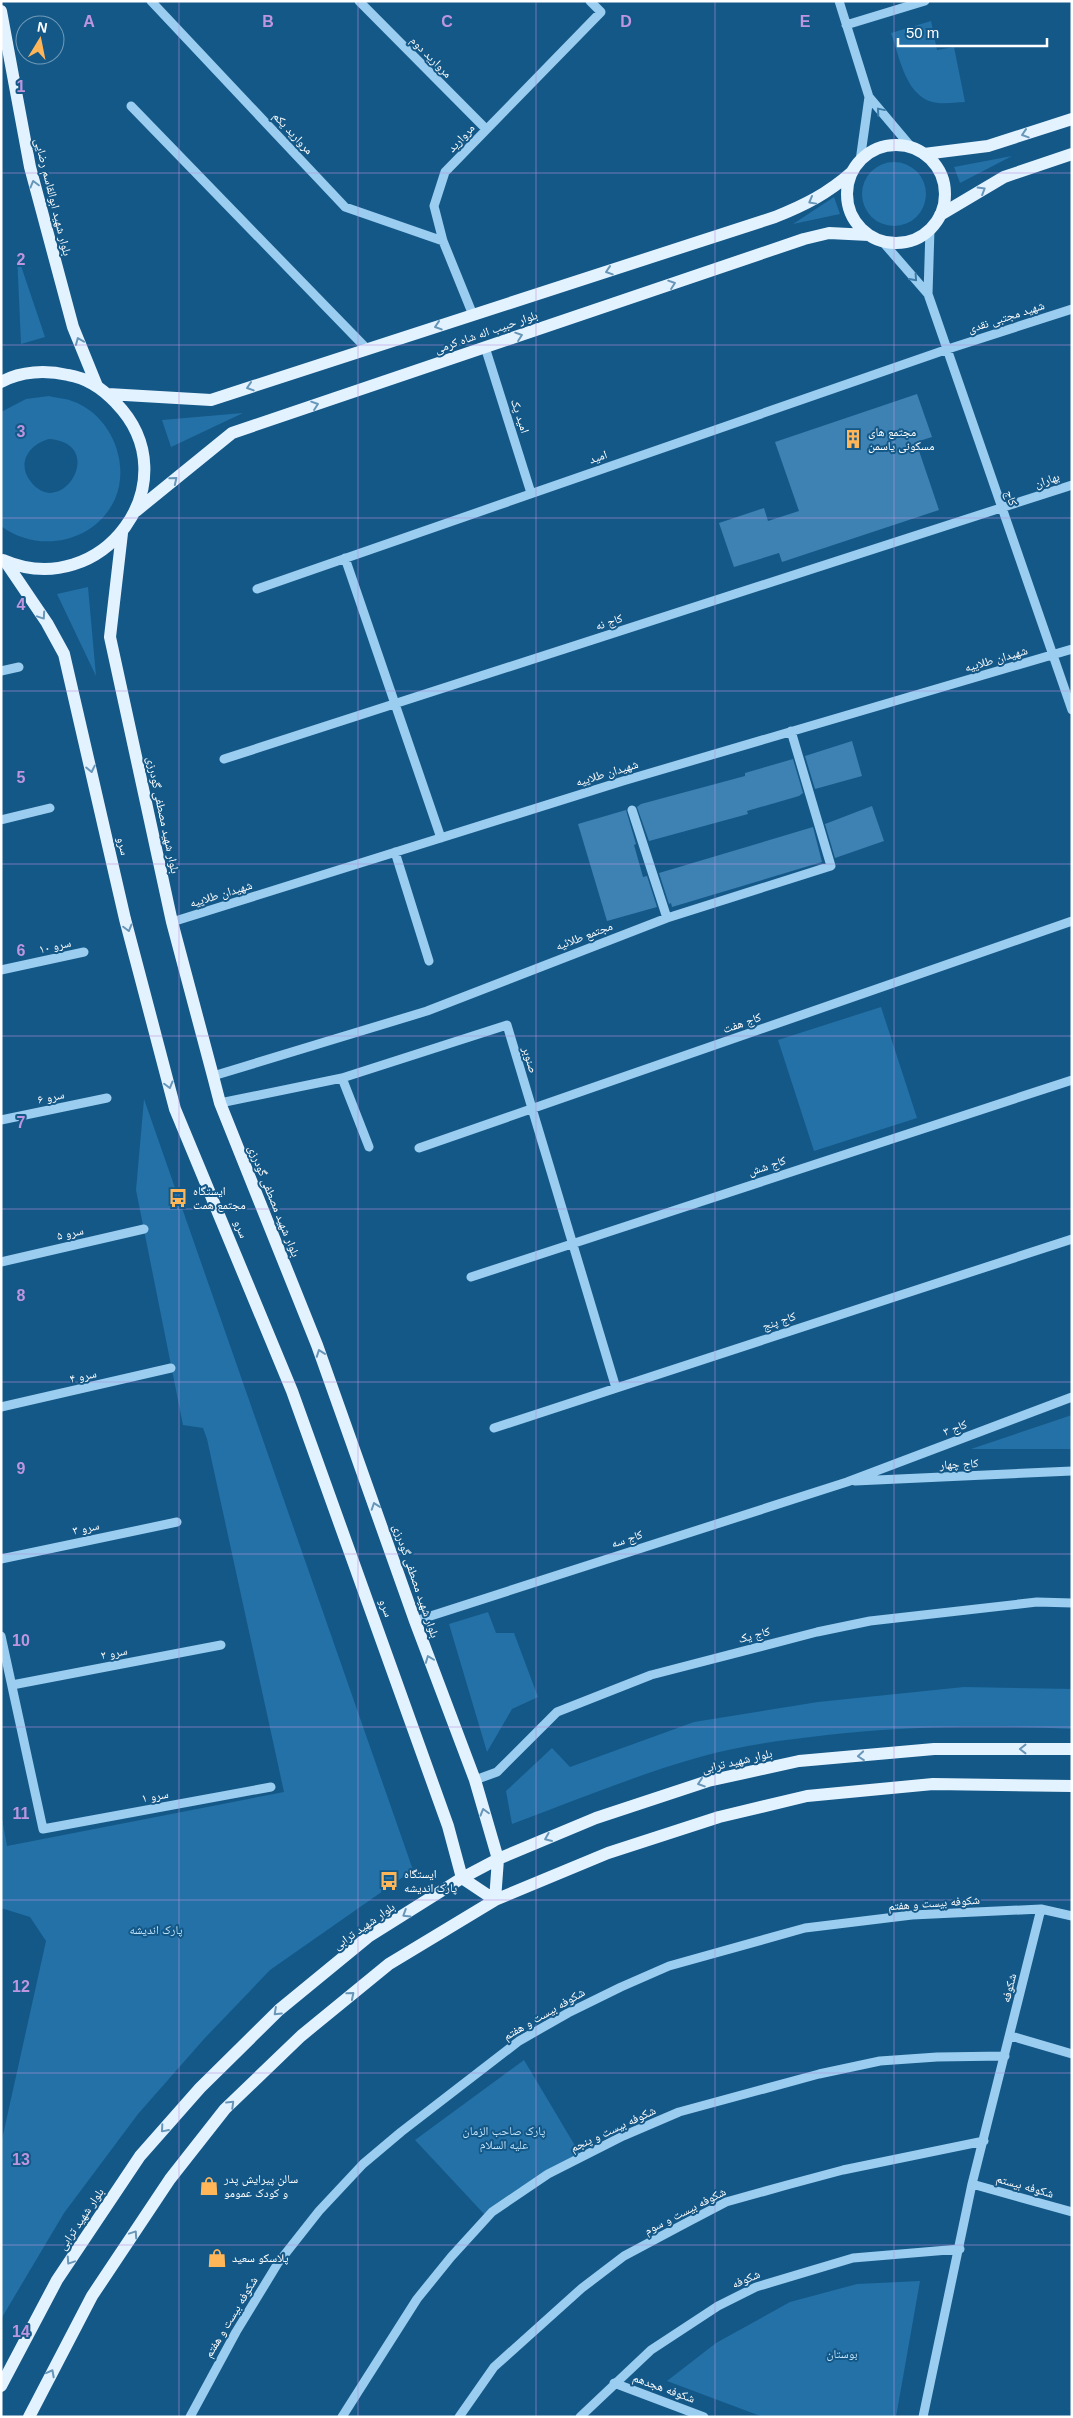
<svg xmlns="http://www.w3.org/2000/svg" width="1073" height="2418" font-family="Arial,'Noto Naskh Arabic',sans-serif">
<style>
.green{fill:#2371a6;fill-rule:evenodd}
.building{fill:#3d82b2}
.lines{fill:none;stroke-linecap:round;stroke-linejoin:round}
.minor{stroke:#9acdef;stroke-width:9}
.major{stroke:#e3f2ff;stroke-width:12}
.oneway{stroke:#3c7ba7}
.oneway2{stroke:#6796b8}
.grid{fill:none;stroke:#bd96df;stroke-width:1;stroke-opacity:0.55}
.labels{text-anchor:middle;stroke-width:4;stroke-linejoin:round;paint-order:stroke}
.street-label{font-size:12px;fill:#fff;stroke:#145888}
.poi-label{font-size:12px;fill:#fff;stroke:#145888;text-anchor:start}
.park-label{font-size:12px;fill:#c1e4fb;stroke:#145888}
.grid-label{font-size:16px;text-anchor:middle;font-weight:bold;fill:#bd96df;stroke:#145888;stroke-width:4;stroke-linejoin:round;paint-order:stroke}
</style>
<rect width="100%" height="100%" fill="#145888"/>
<!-- green -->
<path class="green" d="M931,21L937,50L954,47L965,102C957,102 947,104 938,103C906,100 900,58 891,33Z
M1012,156L960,183L954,167Z
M862 194a32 32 0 1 1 64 0a32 32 0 1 1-64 0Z
M834,197L840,214L793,224Z
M17,254L45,337L21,344Z
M49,396C56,398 65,398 72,401C110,414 131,462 115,499C95,543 38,554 1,526V412L26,399ZM49,439C108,443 62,521 31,482C16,464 29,444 49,439Z
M243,413L171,447L162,420Z
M88,587L96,676L57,594Z
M881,1007L917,1118L814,1151L778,1040Z
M144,1099L413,1870L270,1970L204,2039L138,2114L64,2213L1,2319V2144L46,1941L30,1917L1,1908V1813L7,1846L284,1792L207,1439L203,1428L183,1425L136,1190Z
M1072,1415V1449H971Z
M488,1612L496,1633H514L538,1697L512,1709L487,1752L449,1624Z
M964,1687L1072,1689V1729C990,1725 908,1726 827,1735C784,1740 741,1745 700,1757C636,1775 574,1801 512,1824L506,1791L552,1748L570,1767L694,1722L818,1702Z
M524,2060L580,2154L485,2215L415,2140Z
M920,2281L896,2417H763L667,2381L716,2343L790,2302L857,2284Z"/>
<!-- building -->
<path class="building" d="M917,394L932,437L916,442L939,510L782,562L779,553L734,567L719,523L764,508L768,521L799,511L775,442Z
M852,741L862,776L815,789L805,756Z
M793,759L803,793L799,796L747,811L748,814L649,841L637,807L641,804L745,776V773Z
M872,806L884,841L835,858L825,824Z
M626,810L636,844L634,845L643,877L647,876L657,907L607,921L578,824Z
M813,827L822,862L672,907L671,903L669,904L659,873Z"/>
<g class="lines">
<!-- minor -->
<path class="minor" d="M151,1L345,207L443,241
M359,1L486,129
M839,1L869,97
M846,25L925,1
M131,106L367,349
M860,161L869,97L912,148
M882,241L928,294L930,229
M928,294L1072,710
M473,315L443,241L434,206L445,172L601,12L590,1
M485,347L531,493
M345,558L441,838
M257,589L948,349L1072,309
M1,671L19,667
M224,759L1072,485
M632,810L667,918
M1,820L50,808
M395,852L429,961
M172,922L623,781L1072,649
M1,970L84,952
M213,1076L427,1011L667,918L831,866L791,731
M342,1078L369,1147
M220,1103L342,1078L507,1025L616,1388
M1,1120L107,1098
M419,1148L1072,921
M1,1262L144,1229
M471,1277L1072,1080
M1,1407L171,1368
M494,1428L1072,1239
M855,1481L1072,1471
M1,1559L177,1522
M415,1621L847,1482L1072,1397
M1,1636L43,1829L271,1787
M12,1685L221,1645
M475,1780L497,1772L557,1712L651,1675L817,1632L870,1621L1037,1602L1072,1603
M1011,2036L1072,2054
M972,2184L1072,2212
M614,2383L704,2417
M190,2417L236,2332L278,2263L319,2211L363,2164L401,2132L519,2041L568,2013L621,1987L669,1966L805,1928L912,1915L1041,1909L1072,1916
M342,2417L417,2299L451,2257L492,2212L548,2174L623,2136L679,2112L819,2074L880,2061L937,2057L1005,2056
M459,2417L494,2367L582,2288L624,2256L684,2224L726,2202L787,2185L843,2170L984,2141
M580,2417L651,2350L718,2306L756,2287L853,2258L960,2249
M923,2417L972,2184L1041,1909"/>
<!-- major -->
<path class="major" d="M1,11L30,167L73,327L97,386
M847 194a49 49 0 1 1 98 0a49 49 0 1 1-98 0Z
M924,154L988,146L1072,119
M940,215L1004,177L1072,154
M1,382C21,371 46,370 68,375C87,378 103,389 116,403C192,481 102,603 3,560
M108,394L211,400L775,217C805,205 827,194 852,172
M136,511L232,433L804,239L829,233L869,235
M122,533L110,637L172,922L213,1076L220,1103L317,1345L415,1621L475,1780L498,1859L495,1900L462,1878
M5,561L47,623L64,654L125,919L175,1109L292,1391L448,1826L462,1878
M1,2386L57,2280L140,2156L200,2088L279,2010L368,1937L462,1878L498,1859L596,1818L708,1781L799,1761L934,1749H1072
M29,2417L92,2296L170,2179L225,2109L301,2036L389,1964L495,1900L608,1853L719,1817L807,1796L933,1784L1072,1786"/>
</g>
<!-- one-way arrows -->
<defs><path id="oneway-chevron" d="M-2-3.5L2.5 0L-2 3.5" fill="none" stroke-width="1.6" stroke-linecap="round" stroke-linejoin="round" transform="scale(1.25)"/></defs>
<g class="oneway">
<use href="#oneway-chevron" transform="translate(880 111) rotate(-130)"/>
<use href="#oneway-chevron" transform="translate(914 278) rotate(48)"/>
</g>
<g class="oneway2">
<use href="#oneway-chevron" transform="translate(1025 134) rotate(162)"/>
<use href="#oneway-chevron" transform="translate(34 184) rotate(-105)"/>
<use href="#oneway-chevron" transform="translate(982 190) rotate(-31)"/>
<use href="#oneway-chevron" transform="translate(812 201) rotate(151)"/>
<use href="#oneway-chevron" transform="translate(609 271) rotate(162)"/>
<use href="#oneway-chevron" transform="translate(672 284) rotate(-19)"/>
<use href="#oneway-chevron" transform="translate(438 326) rotate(162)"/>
<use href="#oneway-chevron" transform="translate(519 336) rotate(-19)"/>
<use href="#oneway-chevron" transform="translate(79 341) rotate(-112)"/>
<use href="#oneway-chevron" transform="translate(250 387) rotate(162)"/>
<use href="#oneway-chevron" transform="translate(315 405) rotate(-19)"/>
<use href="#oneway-chevron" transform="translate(174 480) rotate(-39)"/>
<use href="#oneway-chevron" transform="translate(42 616) rotate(56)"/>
<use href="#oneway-chevron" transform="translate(91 769) rotate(78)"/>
<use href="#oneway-chevron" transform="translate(128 928) rotate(75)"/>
<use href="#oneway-chevron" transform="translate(169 1085) rotate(75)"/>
<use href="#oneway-chevron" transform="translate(320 1353) rotate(-110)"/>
<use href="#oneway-chevron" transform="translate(375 1506) rotate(-109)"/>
<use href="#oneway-chevron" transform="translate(429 1659) rotate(-111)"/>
<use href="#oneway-chevron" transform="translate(1023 1749) rotate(180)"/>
<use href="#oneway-chevron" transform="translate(861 1756) rotate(175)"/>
<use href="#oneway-chevron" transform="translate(701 1783) rotate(162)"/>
<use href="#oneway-chevron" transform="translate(484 1812) rotate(-106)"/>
<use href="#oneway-chevron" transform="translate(548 1838) rotate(157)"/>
<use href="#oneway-chevron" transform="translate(406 1914) rotate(148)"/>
<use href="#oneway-chevron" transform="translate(351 1995) rotate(-40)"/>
<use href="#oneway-chevron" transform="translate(277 2012) rotate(137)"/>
<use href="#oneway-chevron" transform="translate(231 2104) rotate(-44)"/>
<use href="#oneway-chevron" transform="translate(164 2129) rotate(131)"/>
<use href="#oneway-chevron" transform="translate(134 2234) rotate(-56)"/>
<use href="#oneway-chevron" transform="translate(70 2261) rotate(124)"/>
<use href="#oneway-chevron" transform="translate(51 2373) rotate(-62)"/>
</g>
<!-- grid -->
<path class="grid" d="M179,1V2417M358,1V2417M536,1V2417M715,1V2417M894,1V2417M1,173H1072M1,345H1072M1,518H1072M1,691H1072M1,864H1072M1,1036H1072M1,1209H1072M1,1382H1072M1,1554H1072M1,1727H1072M1,1900H1072M1,2073H1072M1,2245H1072"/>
<!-- icons -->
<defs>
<g id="building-bare" transform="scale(1.5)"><path d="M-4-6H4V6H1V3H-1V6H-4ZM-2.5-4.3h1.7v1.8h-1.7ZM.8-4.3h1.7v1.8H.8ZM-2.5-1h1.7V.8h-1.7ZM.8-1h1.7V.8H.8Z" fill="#ffb659" stroke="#145888" stroke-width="2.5" paint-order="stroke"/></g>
<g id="bus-bare" transform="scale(1.5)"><path d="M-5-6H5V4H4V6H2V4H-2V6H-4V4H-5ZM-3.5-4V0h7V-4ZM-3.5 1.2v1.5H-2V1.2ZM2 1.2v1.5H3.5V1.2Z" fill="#ffb659" stroke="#145888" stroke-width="2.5" paint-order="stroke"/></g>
<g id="shop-bare" transform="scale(1.5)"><path d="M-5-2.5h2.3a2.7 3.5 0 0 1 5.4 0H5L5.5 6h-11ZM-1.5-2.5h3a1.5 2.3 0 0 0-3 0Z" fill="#ffb659" stroke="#145888" stroke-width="2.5" paint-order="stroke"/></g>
</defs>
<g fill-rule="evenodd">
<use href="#building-bare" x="853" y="439"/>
<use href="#bus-bare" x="178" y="1198"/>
<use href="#bus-bare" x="389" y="1881"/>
<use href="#shop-bare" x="209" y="2186"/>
<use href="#shop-bare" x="217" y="2258"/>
</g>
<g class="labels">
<!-- street labels -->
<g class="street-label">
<text transform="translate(431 57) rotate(45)" y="4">مروارید دوم</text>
<text transform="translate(293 133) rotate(47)" y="4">مروارید یکم</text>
<text transform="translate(461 138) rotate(-47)" y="4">مروارید</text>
<text transform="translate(53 197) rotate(76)" y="4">بلوار شهید ابوالقاسم رضایی</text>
<text transform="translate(1006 317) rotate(-18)" y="4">شهید مجتبی نقدی</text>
<text transform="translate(486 332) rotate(-19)" y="4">بلوار حبیب اله شاه کرمی</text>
<text transform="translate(520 416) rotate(72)" y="4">امید یک</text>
<text transform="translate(598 457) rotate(-19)" y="4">امید</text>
<text transform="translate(1047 480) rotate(-19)" y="4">بهاران</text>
<text transform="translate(1011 498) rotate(71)" y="4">کاج</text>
<text transform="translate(609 622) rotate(-18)" y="4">کاج نه</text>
<text transform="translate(996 659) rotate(-16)" y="4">شهیدان طلاییه</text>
<text transform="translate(607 773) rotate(-17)" y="4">شهیدان طلاییه</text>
<text transform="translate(163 815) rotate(78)" y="4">بلوار شهید مصطفی گودرزی</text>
<text transform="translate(123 846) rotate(77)" y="4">سرو</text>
<text transform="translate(221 894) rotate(-17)" y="4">شهیدان طلاییه</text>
<text transform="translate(584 936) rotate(-21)" y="4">مجتمع طلائیه</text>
<text transform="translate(55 946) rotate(-13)" y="4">سرو ۱۰</text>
<text transform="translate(742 1023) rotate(-19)" y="4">کاج هفت</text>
<text transform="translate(530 1060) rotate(74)" y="4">صنوبر</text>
<text transform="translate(51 1097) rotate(-12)" y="4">سرو ۶</text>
<text transform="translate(767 1166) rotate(-18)" y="4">کاج شش</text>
<text transform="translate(274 1201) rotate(68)" y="4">بلوار شهید مصطفی گودرزی</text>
<text transform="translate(241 1229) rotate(68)" y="4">سرو</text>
<text transform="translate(70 1233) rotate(-13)" y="4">سرو ۵</text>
<text transform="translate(779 1321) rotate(-18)" y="4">کاج پنج</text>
<text transform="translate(83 1376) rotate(-13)" y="4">سرو ۴</text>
<text transform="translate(955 1428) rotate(-21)" y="4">کاج ۳</text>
<text transform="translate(959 1464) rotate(-3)" y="4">کاج چهار</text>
<text transform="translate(86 1528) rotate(-12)" y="4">سرو ۳</text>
<text transform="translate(627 1539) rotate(-18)" y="4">کاج سه</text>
<text transform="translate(416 1581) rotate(71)" y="4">بلوار شهید مصطفی گودرزی</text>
<text transform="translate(386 1608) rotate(70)" y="4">سرو</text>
<text transform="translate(754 1635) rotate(-15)" y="4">کاج یک</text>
<text transform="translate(114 1653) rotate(-11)" y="4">سرو ۲</text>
<text transform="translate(737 1761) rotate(-13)" y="4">بلوار شهید ترابی</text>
<text transform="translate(155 1796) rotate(-10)" y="4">سرو ۱</text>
<text transform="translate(934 1903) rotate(-4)" y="4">شکوفه بیست و هفتم</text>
<text transform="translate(364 1926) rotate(-35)" y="4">بلوار شهید ترابی</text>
<text transform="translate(1009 1988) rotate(-76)" y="4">شکوفه</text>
<text transform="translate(544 2014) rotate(-30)" y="4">شکوفه بیست و هفتم</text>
<text transform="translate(613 2129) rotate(-25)" y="4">شکوفه بیست و پنجم</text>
<text transform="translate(1025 2186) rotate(16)" y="4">شکوفه بیستم</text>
<text transform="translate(685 2211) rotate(-27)" y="4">شکوفه بیست و سوم</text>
<text transform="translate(81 2219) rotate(-56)" y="4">بلوار شهید ترابی</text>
<text transform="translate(746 2279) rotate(-23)" y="4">شکوفه</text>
<text transform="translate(231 2317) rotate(-59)" y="4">شکوفه بیست و هفتم</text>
<text transform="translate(664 2388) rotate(20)" y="4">شکوفه هجدهم</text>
</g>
<!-- poi labels -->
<g class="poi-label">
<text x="868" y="436">مجتمع های<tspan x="868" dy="14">مسکونی یاسمن</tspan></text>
<text x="193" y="1195">ایستگاه<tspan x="193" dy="14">مجتمع همت</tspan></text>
<text x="404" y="1878">ایستگاه<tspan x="404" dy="14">پارک اندیشه</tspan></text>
<text x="224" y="2183">سالن پیرایش پدر<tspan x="224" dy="14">و کودک عمومو</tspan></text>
<text x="232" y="2262">پلاسکو سعید</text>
</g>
<!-- park labels -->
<g class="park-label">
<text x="156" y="1934">پارک اندیشه</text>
<text x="504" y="2135">پارک صاحب الزمان<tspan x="504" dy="14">علیه السلام</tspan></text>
<text x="842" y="2358">بوستان</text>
</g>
</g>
<g class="grid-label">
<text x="89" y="27">A</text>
<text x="268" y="27">B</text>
<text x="447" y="27">C</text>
<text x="626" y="27">D</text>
<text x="805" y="27">E</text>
<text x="21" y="92">1</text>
<text x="21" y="265">2</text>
<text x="21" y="437">3</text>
<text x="21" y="610">4</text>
<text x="21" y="783">5</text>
<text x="21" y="956">6</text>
<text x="21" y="1128">7</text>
<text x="21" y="1301">8</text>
<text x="21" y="1474">9</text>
<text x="21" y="1646">10</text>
<text x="21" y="1819">11</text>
<text x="21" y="1992">12</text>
<text x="21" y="2165">13</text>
<text x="21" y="2337">14</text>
</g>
<!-- border -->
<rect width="1073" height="2418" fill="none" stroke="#ffffff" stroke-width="5"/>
<!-- north arrow -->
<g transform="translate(40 40) rotate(10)"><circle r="24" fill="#145888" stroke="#729bb8"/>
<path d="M0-4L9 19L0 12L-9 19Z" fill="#ffb659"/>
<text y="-8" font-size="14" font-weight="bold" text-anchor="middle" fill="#ffffff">N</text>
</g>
<!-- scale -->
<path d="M898 38v8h149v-8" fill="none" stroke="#ffffff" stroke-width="2.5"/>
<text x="906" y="38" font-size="15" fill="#ffffff" stroke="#145888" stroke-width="4" paint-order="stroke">50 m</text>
</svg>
